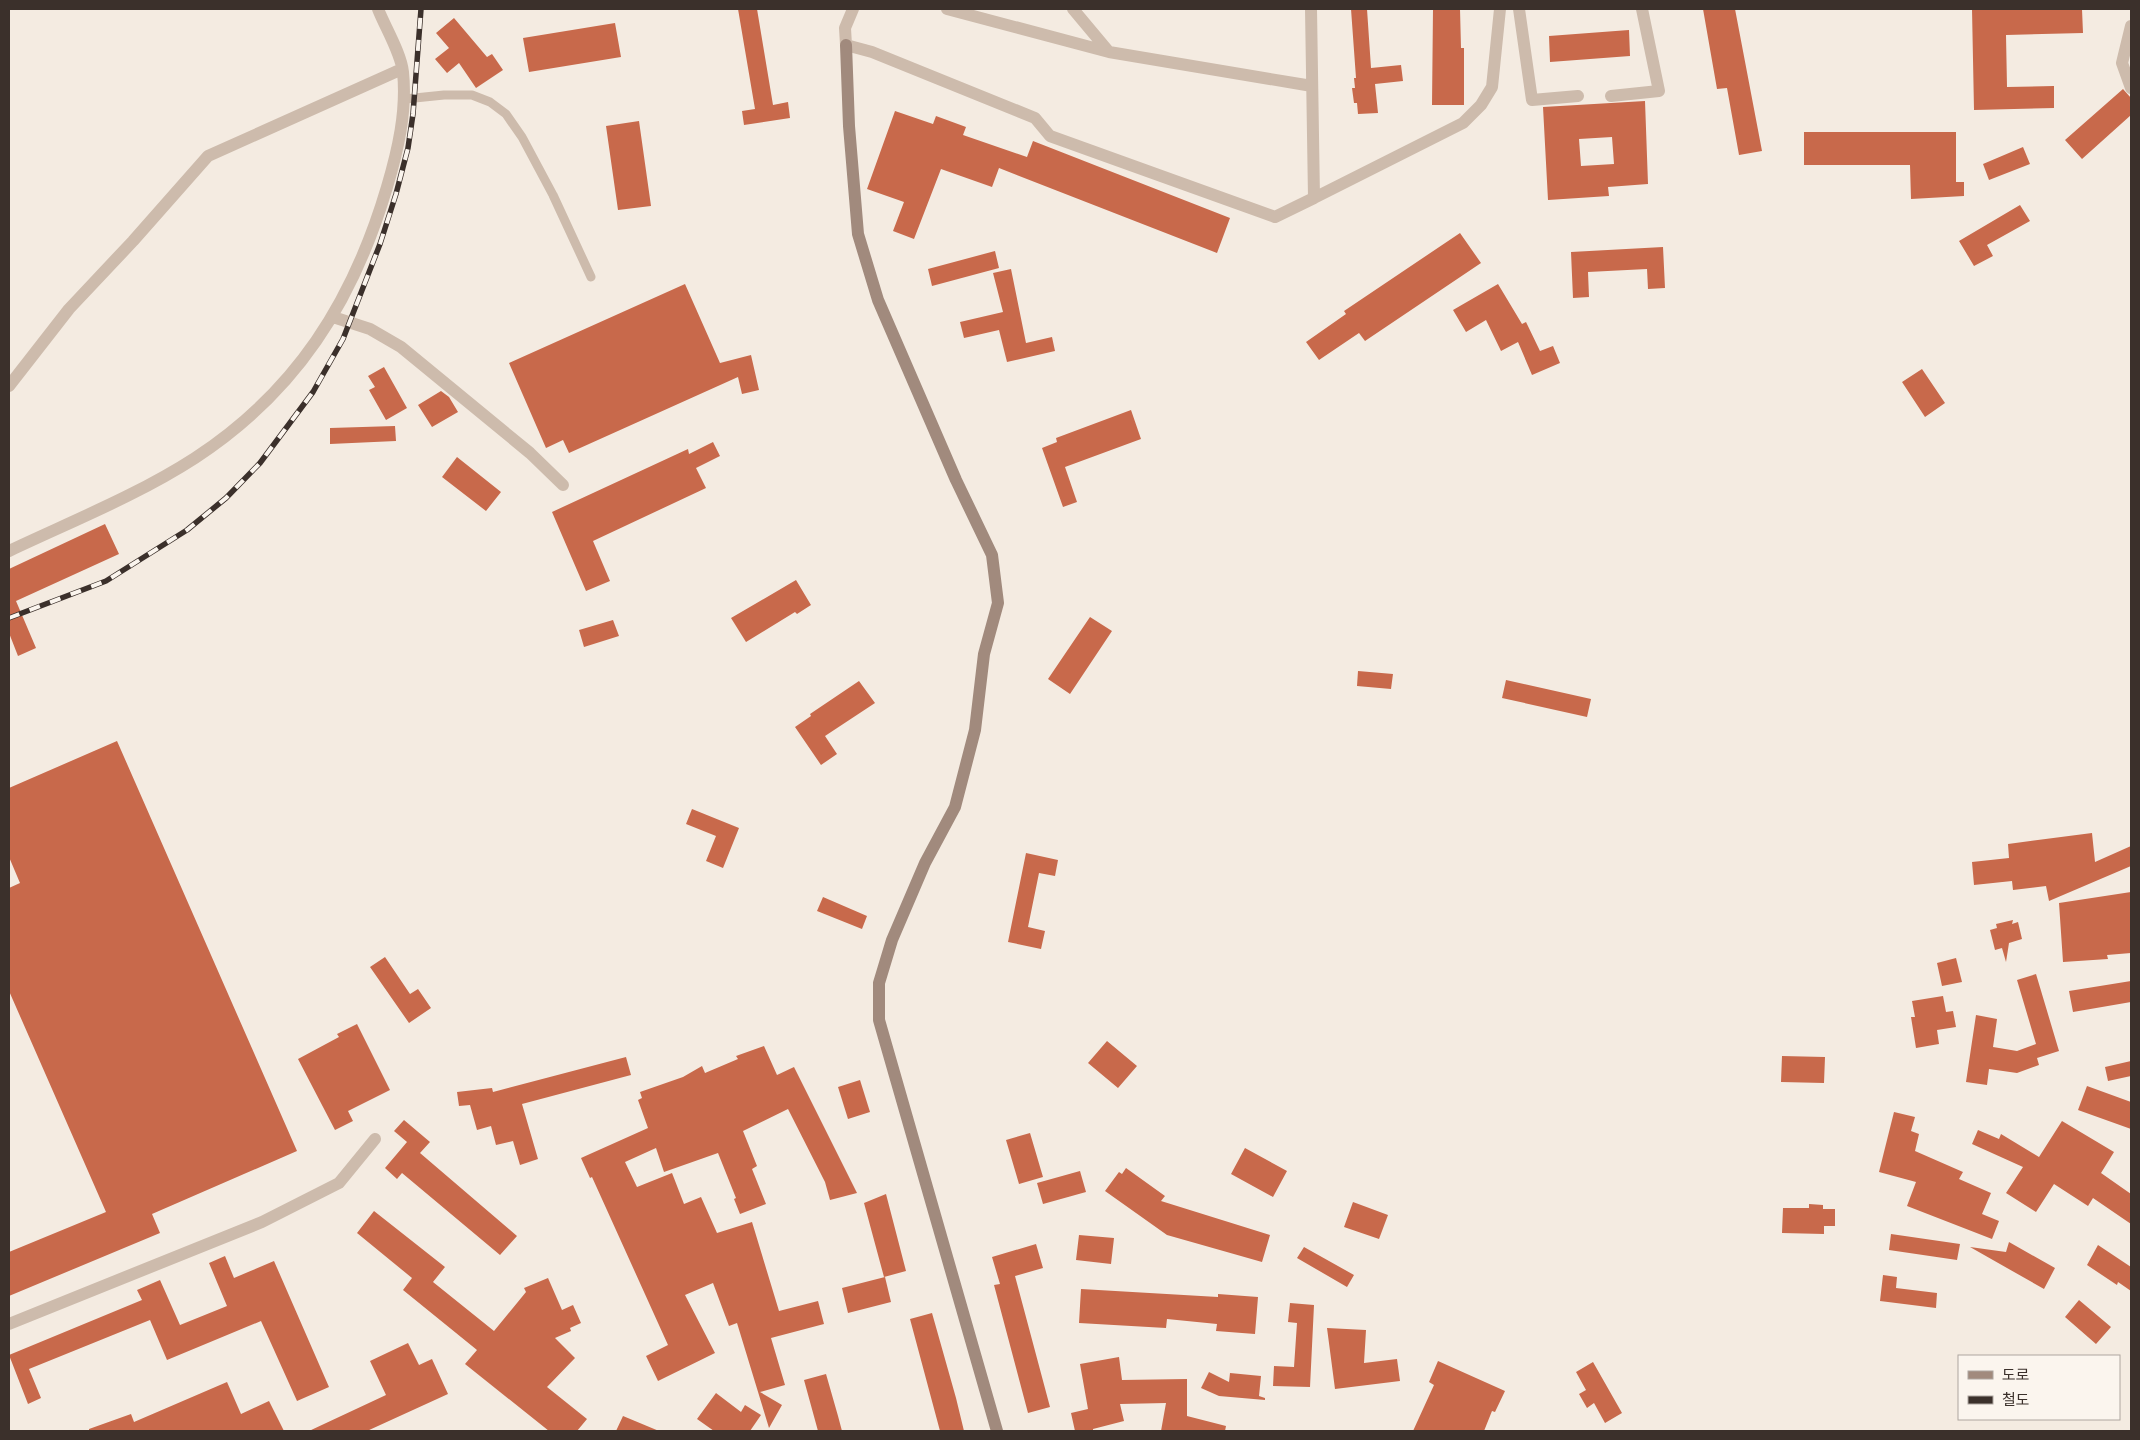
<svg xmlns="http://www.w3.org/2000/svg" width="2140" height="1440" font-family="'DejaVu Sans','Noto Sans KR',sans-serif">
<style>
.building{fill:#c8694b;fill-rule:evenodd}
.lines{fill:none;stroke-linecap:round;stroke-linejoin:round}
.lane{stroke:#cdbbac;stroke-width:9}
.street{stroke:#cdbbac;stroke-width:12}
.secondary{stroke:#a18a7d;stroke-width:12}
.rail-casing{stroke:#3b302b;stroke-width:5.5}
.rail{stroke:#fbf5ee;stroke-width:4;stroke-dasharray:11;stroke-linecap:butt}
</style>
<rect width="100%" height="100%" fill="#f4ebe1"/>
<!-- building -->
<path class="building" d="M738,9H757L773,105L788,102L790,118L744,125L742,111L755,109Z
M1351,9H1367L1371,68L1401,65L1403,81L1375,84L1378,113L1358,114L1357,103H1354L1352,88H1355L1354,78H1356Z
M1433,9H1460L1461,48H1464V105H1432Z
M1703,9H1735L1762,151L1739,155L1727,88L1717,89Z
M1972,9H2082L2083,33L2006,35L2007,87L2054,86V108L1974,110Z
M454,18L487,57L492,54L503,70L476,88L459,63L447,73L435,59L449,48L436,33Z
M615,23L621,57L529,72L523,38Z
M1629,30L1630,56L1550,62L1549,36Z
M2123,89L2131,98V115L2082,159L2065,140Z
M1645,101L1648,184L1608,187L1609,196L1548,200L1543,107ZM1612,137L1614,164L1581,166L1579,139Z
M895,111L933,124L936,116L966,127L963,135L1027,157L1033,141L1230,218L1217,253L999,168L992,187L941,169L914,239L893,231L904,202L867,189Z
M639,121L651,206L618,210L606,126Z
M1804,132H1956V182H1964V196L1911,199L1910,165H1804Z
M2023,147L2030,164L1989,180L1983,164Z
M2020,205L2030,221L1987,245L1993,256L1974,266L1959,241Z
M1460,233L1481,263L1365,341L1359,333L1319,360L1306,342L1346,314L1344,311Z
M1663,247L1665,288L1648,289L1647,269L1588,272L1589,297L1573,298L1571,252Z
M995,251L999,268L932,286L928,269Z
M1011,269L1026,343L1052,337L1055,351L1007,362L999,330L964,338L960,322L1003,312L993,273Z
M685,284L720,363L751,355L759,390L742,394L738,377L569,453L563,440L546,448L509,363Z
M1498,284L1522,324L1526,322L1540,351L1553,346L1560,363L1532,375L1518,342L1501,351L1486,320L1466,332L1453,310Z
M384,367L407,408L386,420L369,390L375,387L368,376Z
M1922,369L1945,403L1925,417L1902,382Z
M441,391L449,397L458,412L432,427L418,405Z
M1131,410L1141,439L1065,467L1077,502L1063,507L1042,448L1057,442L1056,438Z
M395,426L396,441L330,444V428Z
M713,442L720,456L696,468L706,488L593,541L610,581L586,591L552,512L688,449L689,454Z
M457,457L501,492L486,511L442,477Z
M105,524L119,554L16,601L36,648L18,656L9,633V569Z
M796,580L811,605L797,614L795,612L746,642L731,618Z
M1090,617L1112,631L1070,694L1048,679Z
M613,620L619,636L584,647L579,630Z
M1358,671L1393,674L1391,689L1357,686Z
M1506,680L1591,699L1587,717L1502,698Z
M859,681L875,703L825,736L837,754L821,765L795,727L811,716L810,714Z
M117,741L297,1151L152,1214L160,1233L9,1296V1252L106,1212L9,991V888L20,883L9,857V788Z
M692,809L739,828L723,868L706,861L716,836L686,824Z
M2092,833L2095,862L2131,846V866L2049,901L2046,886L2013,890L2012,881L1974,885L1972,862L2009,858L2008,844Z
M1026,853L1058,860L1055,876L1039,873L1028,927L1045,931L1041,949L1008,942Z
M2131,892V953L2107,955L2108,959L2063,962L2059,903Z
M823,897L867,916L862,929L817,911Z
M2013,920L2012,924L2018,922L2022,939L2009,943L2006,962L2002,948L1995,950L1990,930L1997,928L1996,924Z
M385,957L410,994L418,989L431,1008L409,1023L370,967Z
M1956,958L1962,982L1942,986L1937,963Z
M2036,974L2059,1051L2037,1058L2039,1065L2017,1073L1989,1069L1987,1085L1966,1082L1976,1015L1997,1019L1993,1047L2017,1051L2036,1044L2017,980Z
M2131,981V1002L2073,1012L2069,991Z
M1943,996L1946,1012L1953,1011L1956,1027L1937,1030L1939,1044L1916,1048L1911,1017H1915L1912,1001Z
M357,1024L390,1090L348,1111L353,1121L335,1130L298,1059L339,1037L337,1034Z
M1107,1041L1137,1066L1118,1088L1088,1063Z
M764,1046L777,1075L794,1067L857,1193L830,1200L825,1182L788,1109L743,1131L757,1166L752,1169L766,1204L740,1214L734,1199L736,1198L718,1153L664,1172L656,1148L625,1162L637,1187L672,1173L684,1204L701,1197L717,1233L752,1222L779,1311L818,1301L824,1324L771,1338L785,1385L760,1392L782,1405L769,1428L737,1323L729,1326L713,1283L685,1295L715,1353L658,1381L646,1356L668,1345L592,1177L590,1178L581,1158L648,1128L638,1100L642,1098L640,1092L683,1077L702,1066L705,1073L738,1059L736,1056Z
M1782,1056L1825,1057L1824,1083L1781,1082Z
M626,1057L631,1075L522,1104L538,1159L520,1165L513,1141L496,1145L491,1126L477,1130L470,1105L459,1106L457,1092L492,1088L493,1092Z
M2131,1061V1076L2108,1081L2105,1067Z
M860,1080L870,1112L848,1119L838,1087Z
M2087,1086L2131,1102V1129L2078,1110Z
M1894,1112L1915,1117L1911,1131L1919,1134L1915,1151L1963,1172L1959,1179L1991,1193L1982,1214L1999,1221L1992,1239L1907,1206L1916,1182L1879,1172Z
M404,1120L430,1142L420,1153L517,1236L500,1255L402,1173L397,1179L385,1168L407,1142L394,1131Z
M2062,1121L2114,1152L2101,1173L2131,1194V1224L2093,1198L2088,1206L2054,1184L2036,1212L2006,1193L2023,1167L1972,1144L1978,1130L1999,1139L2001,1134L2039,1157Z
M1030,1133L1043,1177L1019,1184L1006,1140Z
M1245,1148L1287,1171L1273,1197L1231,1174Z
M1126,1168L1165,1196L1161,1201L1270,1235L1262,1262L1167,1235L1105,1191L1119,1172L1122,1174Z
M1080,1171L1086,1192L1043,1204L1037,1183Z
M886,1194L906,1271L884,1277L864,1203Z
M1353,1202L1388,1215L1379,1239L1344,1227Z
M1809,1204L1823,1205V1209H1835V1226H1824V1234L1782,1233L1783,1208H1809Z
M374,1211L445,1267L433,1282L494,1331L526,1292L524,1288L548,1278L562,1310L573,1305L581,1323L570,1328L571,1331L555,1338L575,1358L547,1387L587,1419L577,1431H549L465,1364L477,1350L403,1290L412,1278L357,1233Z
M1891,1234L1960,1244L1957,1260L1889,1250Z
M1079,1235L1114,1238L1111,1264L1076,1260Z
M2009,1242L2055,1268L2044,1289L1970,1247L2006,1252Z
M1036,1244L1043,1268L1015,1276L1050,1407L1028,1413L994,1285L1000,1284L992,1257Z
M2098,1245L2131,1267V1291L2118,1282L2117,1285L2087,1265Z
M1304,1247L1354,1275L1347,1287L1297,1258Z
M225,1256L234,1278L274,1261L329,1387L297,1401L261,1321L167,1360L150,1320L29,1369L41,1398L28,1404L9,1355L142,1300L137,1290L160,1280L180,1325L227,1306L209,1263Z
M1883,1275L1897,1277L1896,1288L1937,1293L1936,1308L1880,1301Z
M885,1277L891,1302L848,1313L842,1288Z
M1081,1289L1218,1297V1294L1258,1297L1255,1334L1216,1331L1217,1324L1167,1319L1166,1328L1079,1323Z
M2079,1300L2111,1327L2096,1344L2065,1317Z
M1290,1303L1314,1305L1310,1387L1273,1386L1274,1366L1294,1367L1297,1323L1288,1322Z
M932,1313L956,1398L964,1431H940L910,1319Z
M1327,1328L1366,1330L1364,1363L1397,1359L1400,1381L1335,1389Z
M408,1343L419,1365L432,1359L448,1394L367,1431H309L386,1395L370,1361Z
M1119,1357L1122,1380L1187,1379V1416L1226,1426L1225,1431H1161L1166,1403L1120,1404L1124,1421L1093,1429V1431H1075L1071,1413L1088,1409L1080,1364Z
M1438,1361L1505,1391L1495,1412L1492,1411L1484,1431H1413L1434,1385L1429,1382Z
M1593,1362L1622,1413L1605,1423L1594,1403L1587,1408L1579,1394L1586,1390L1576,1372Z
M1209,1372L1229,1382L1230,1373L1261,1376L1259,1396L1265,1398V1400L1219,1396L1201,1388Z
M826,1374L838,1416L842,1431H818L804,1380Z
M227,1382L241,1414L269,1401L284,1431H89V1429L131,1414L134,1422Z
M716,1393L741,1412L745,1405L761,1415L750,1431H714L697,1419Z
M623,1416L659,1431H616Z"/>
<g class="lines">
<!-- lane -->
<path class="lane" d="M405,99L444,95H472L490,102L506,114L522,137L553,195L591,277"/>
<!-- street -->
<path class="street" d="M853,9L845,28L846,45L872,52L1035,118L1050,136L1275,217L1314,198L1311,9
M947,9L1109,52L1312,86
M1073,9L1109,52
M1519,9L1532,100L1578,96
M2131,26L2122,63L2131,88
M1611,96L1659,91L1642,9
M1314,198L1463,123L1481,105L1492,87L1500,9
M333,317L370,329L401,347L530,453L563,485
M9,386L69,309L133,241L208,156L402,69
M9,551C70,522 138,495 195,458C296,392 353,302 387,187C398,150 407,111 403,72C401,53 385,27 378,9
M9,1324L262,1222L339,1183L375,1139"/>
<!-- secondary -->
<path class="secondary" d="M846,45L849,126L858,234L878,300L956,480L992,555L998,603L984,654L975,730L955,807L925,863L892,940L879,983V1020L997,1431"/>
<!-- rail casing -->
<g class="rail-casing">
<path id="rail" d="M9,618L106,581L187,530L226,498L260,463L313,392L343,339L380,244L396,194L408,148L413,114L421,9"/>
</g>
<!-- rail -->
<use href="#rail" class="rail"/>
</g>
<!-- border -->
<rect width="2140" height="1440" fill="none" stroke="#3b302b" stroke-width="20"/>
<!-- legend -->
<rect x="1958" y="1355" width="162" height="65" fill="#fbf5ee" stroke="#aea6a0"/>
<rect x="1968" y="1371" width="25" height="8" fill="#a18a7d" stroke="#aea6a0"/>
<text x="2002" y="1380" font-size="15" fill="#3b302b">도로</text>
<rect x="1968" y="1396" width="25" height="8" fill="#3b302b" stroke="#aea6a0"/>
<text x="2002" y="1405" font-size="15" fill="#3b302b">철도</text>
</svg>
